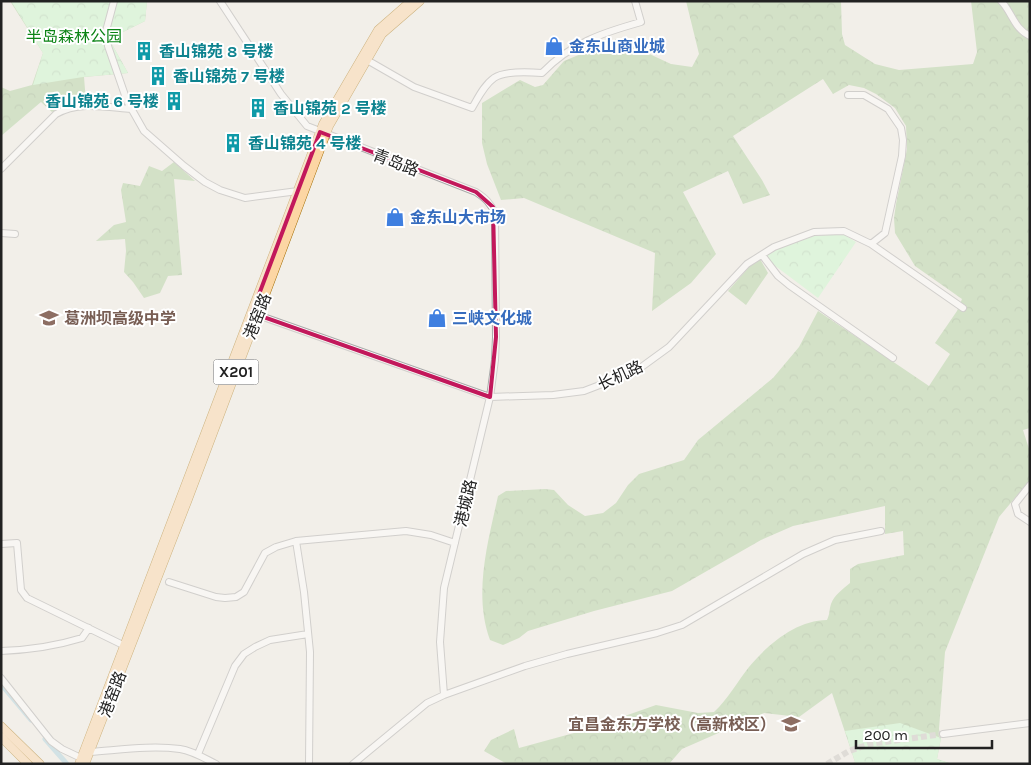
<svg xmlns="http://www.w3.org/2000/svg" width="1031" height="765" font-family="Karla,'Noto Sans SC',sans-serif">
<style>
.forest{fill:url(#forest-crowns)}
.park{fill:url(#park-crowns)}
.lines{fill:none;stroke-linecap:round;stroke-linejoin:round}
.canal{stroke:#aad3df;stroke-width:5}
.minor-tunnel{stroke:#c8c6c1;stroke-width:6;stroke-dasharray:6 3;stroke-linecap:butt}
.minor-casing{stroke:#a9a9a9;stroke-width:8}
.major-casing{stroke:#a06b00;stroke-width:9}
.minor{stroke:#fff;stroke-width:6}
.major{stroke:#fcd6a4;stroke-width:8}
.marked{fill:none;stroke:#c2185b;stroke-width:4;stroke-linejoin:round}
.labels{text-anchor:middle;stroke-width:4;stroke-linejoin:round;paint-order:stroke}
.shield{fill:#fff;stroke:#646464;stroke-width:1}
.shield-label{font-size:15px;font-weight:bold;fill:#222}
.park-label{font-size:16px;fill:#0c8416;stroke:#fff}
.shop-label{font-size:16px;font-weight:bold;fill:#366cbe;stroke:#fff;text-anchor:start}
.culture-label{font-size:16px;font-weight:bold;fill:#0d838f;stroke:#fff;text-anchor:start}
.street-label{font-size:16px;fill:#222;stroke:#fff}
.education-label{font-size:16px;font-weight:bold;fill:#785e54;stroke:#fff;text-anchor:start}
</style>
<defs>
<pattern id="forest-crowns" width="20" height="18" patternUnits="userSpaceOnUse" patternTransform="scale(1.25)"><rect width="20" height="18" fill="#add19e"/><path d="M2 6a3 3 0 1 1 6 0M12 15a3 3 0 1 1 6 0" fill="none" stroke="#95b388"/></pattern>
<pattern id="park-crowns" width="20" height="18" patternUnits="userSpaceOnUse" patternTransform="scale(1.25)"><rect width="20" height="18" fill="#c8facc"/><path d="M2 6a3 3 0 1 1 6 0M12 15a3 3 0 1 1 6 0" fill="none" stroke="#acd6af"/></pattern>
</defs>
<rect width="100%" height="100%" fill="#f2efe9"/>
<!-- forest -->
<path class="forest" d="M10,1H147L145,21L109,39L128,73L84,77L86,102L61,107L52,112L41,102L1,136V87L10,91L32,85L43,53Z
M686,1H841L842,34L845,45L875,64L899,70L973,64L977,52L971,1H1030V428L1023,430L1030,452V480L999,517L945,652L939,729L941,738L937,759L952,764H852L855,762L832,693L799,717L764,713L682,749L669,764H507L484,751L491,740L514,729L519,748L585,730L656,705L698,713L714,712C728,699 737,682 749,667C768,644 797,620 827,620C830,614 829,610 831,604C834,595 843,589 850,583V569L858,564L904,555L903,531L885,534V506L793,526L761,540L672,591L594,611L528,631L519,638L503,645L490,640C473,594 488,542 498,496L506,491L545,489L554,490L568,505L585,516L603,513L616,503L628,485L639,474L684,460L698,440L773,378L799,347L818,311L929,386L950,354L935,343L957,311L962,299L915,266L895,233L894,218L896,204L907,149L906,126L895,108L876,94L864,88L849,85L833,94L823,79L733,136L762,180L770,195L743,204L728,171L683,192L716,254L691,283L652,311L655,253L524,198L501,200L487,164L482,143V103L520,80L535,87L543,85L564,61L617,39L671,64L692,67L699,54Z
M174,162L195,181L174,179L182,275L168,276L160,293L144,298L133,282L124,272L126,251L125,239L96,241L114,225L126,222L121,190L123,183L140,186L149,166L162,171Z
M760,259L768,273L746,305L728,291L749,267Z"/>
<!-- park -->
<path class="park" d="M11,1H147L145,21L109,39L128,73L83,77L33,85L43,53Z
M843,234L856,242L818,298L774,265L766,256L778,249L814,236Z
M900,723L941,738L937,759L952,764H852L855,762L845,731Z"/>
<g class="lines">
<!-- canal -->
<path class="canal" d="M1,684L31,720
M45,739L67,764"/>
<!-- minor-tunnel -->
<path class="minor-tunnel" d="M827,764L849,751L870,744L943,734"/>
<!-- minor casing -->
<g class="minor-casing">
<path id="minor" d="M114,1L106,31L108,46L127,101L144,131L184,166L205,182L220,190L245,198L298,191
M220,1L281,94L307,126L476,192C485,198 491,203 495,214L496,337L495,360L490,397L444,588L440,642L444,695L427,703L353,764
M1001,1C1012,12 1014,29 1030,36
M367,60L414,87L472,108C478,98 484,85 494,78C504,71 529,72 542,73C571,43 602,33 641,22L635,1
M848,95H864L888,109L901,128L903,140L902,156L885,233L871,244
M1,169L56,114C78,101 106,107 131,109
M1,233L15,234
M762,255L778,276L789,285L893,358
M255,314L490,397L553,395L584,391L636,371L669,347L747,264L774,247L814,232L844,231L871,244L963,308
M1030,485L1015,504L1018,514L1030,522
M296,541L304,592L310,652L309,764
M1,544L17,543L21,590L27,598L125,646
M169,582L216,597L225,598L236,597L244,592L265,553L276,547L296,541L406,531L431,535L455,543
M1,651C29,650 56,646 82,638L89,628
M1,678L51,741L62,749L81,758
M444,695L525,666L567,654L657,633L682,625L803,554L835,540L881,531
M943,734L1030,723
M90,752C119,750 151,745 180,749C193,751 204,758 216,764
M198,754L235,666L244,654L255,647L270,640L308,634"/>
</g>
<!-- major casing -->
<g class="major-casing">
<path id="major" d="M1,726L40,764
M1,737L28,764
M79,764L323,124L378,30L411,1
M85,764L187,502L329,126L382,34L420,1"/>
</g>
<!-- minor -->
<use href="#minor" class="minor"/>
<!-- major -->
<use href="#major" class="major"/>
</g>
<!-- marked area -->
<path d="M0 0H1031V765H0ZM320,132L476,192L493,207L496,337L490,397L252,313Z" fill="#f2efe9" fill-opacity=".55" fill-rule="evenodd"/>
<path class="marked" d="M320,132L476,192L493,207L496,337L490,397L252,313Z"/>
<!-- icons -->
<defs>
<g id="shop-bare" transform="scale(1.5)"><path d="M-5-2.5h2.3a2.7 3.5 0 0 1 5.4 0H5L5.5 6h-11ZM-1.5-2.5h3a1.5 2.3 0 0 0-3 0Z" fill="#3f7fe0" stroke="#fff" stroke-width="2.5" paint-order="stroke"/></g>
<g id="building-bare" transform="scale(1.5)"><path d="M-4-6H4V6H1V3H-1V6H-4ZM-2.5-4.3h1.7v1.8h-1.7ZM.8-4.3h1.7v1.8H.8ZM-2.5-1h1.7V.8h-1.7ZM.8-1h1.7V.8H.8Z" fill="#0f9aa8" stroke="#fff" stroke-width="2.5" paint-order="stroke"/></g>
<g id="school-bare" transform="scale(1.5)"><path d="M0-5L7-2L0 1L-7-2ZM-4 1L0 2.5L4 1V4Q0 6-4 4Z" fill="#8d6e63" stroke="#fff" stroke-width="2.5" paint-order="stroke"/></g>
</defs>
<g fill-rule="evenodd">
<use href="#shop-bare" x="554" y="46"/>
<use href="#building-bare" x="144" y="51"/>
<use href="#building-bare" x="158" y="76"/>
<use href="#building-bare" x="174" y="101"/>
<use href="#building-bare" x="258" y="108"/>
<use href="#building-bare" x="233" y="143"/>
<use href="#shop-bare" x="395" y="217"/>
<use href="#school-bare" x="49" y="318"/>
<use href="#shop-bare" x="437" y="318"/>
<use href="#school-bare" x="791" y="724"/>
</g>
<g class="labels">
<!-- shield labels -->
<rect class="shield" x="213.5" y="359.5" width="45" height="25" rx="4"/>
<g class="shield-label">
<text x="236" y="377">X201</text>
</g>
<!-- park labels -->
<g class="park-label">
<text x="74" y="42">半岛森林公园</text>
</g>
<!-- shop labels -->
<g class="shop-label">
<text x="569" y="52">金东山商业城</text>
<text x="410" y="223">金东山大市场</text>
<text x="452" y="324">三峡文化城</text>
</g>
<!-- culture labels -->
<g class="culture-label">
<text x="159" y="57">香山锦苑 8 号楼</text>
<text x="173" y="82">香山锦苑 7 号楼</text>
<text x="159" y="107" text-anchor="end">香山锦苑 6 号楼</text>
<text x="273" y="114">香山锦苑 2 号楼</text>
<text x="248" y="149">香山锦苑 4 号楼</text>
</g>
<!-- street labels -->
<g class="street-label">
<text transform="translate(396 162) rotate(21)" y="6">青岛路</text>
<text transform="translate(257 316) rotate(-69)" y="6">港窑路</text>
<text transform="translate(620 375) rotate(-25)" y="6">长机路</text>
<text transform="translate(465 503) rotate(-77)" y="6">港城路</text>
<text transform="translate(112 694) rotate(-69)" y="6">港窑路</text>
</g>
<!-- education labels -->
<g class="education-label">
<text x="64" y="324">葛洲坝高级中学</text>
<text x="776" y="730" text-anchor="end">宜昌金东方学校（高新校区）</text>
</g>
</g>
<!-- border -->
<rect width="1031" height="765" fill="none" stroke="#222222" stroke-width="5"/>
<!-- scale -->
<path d="M856 740v8h136v-8" fill="none" stroke="#222222" stroke-width="2.5"/>
<text x="864" y="740" font-size="15" fill="#222222" stroke="#ffffff" stroke-width="4" paint-order="stroke">200 m</text>
</svg>
